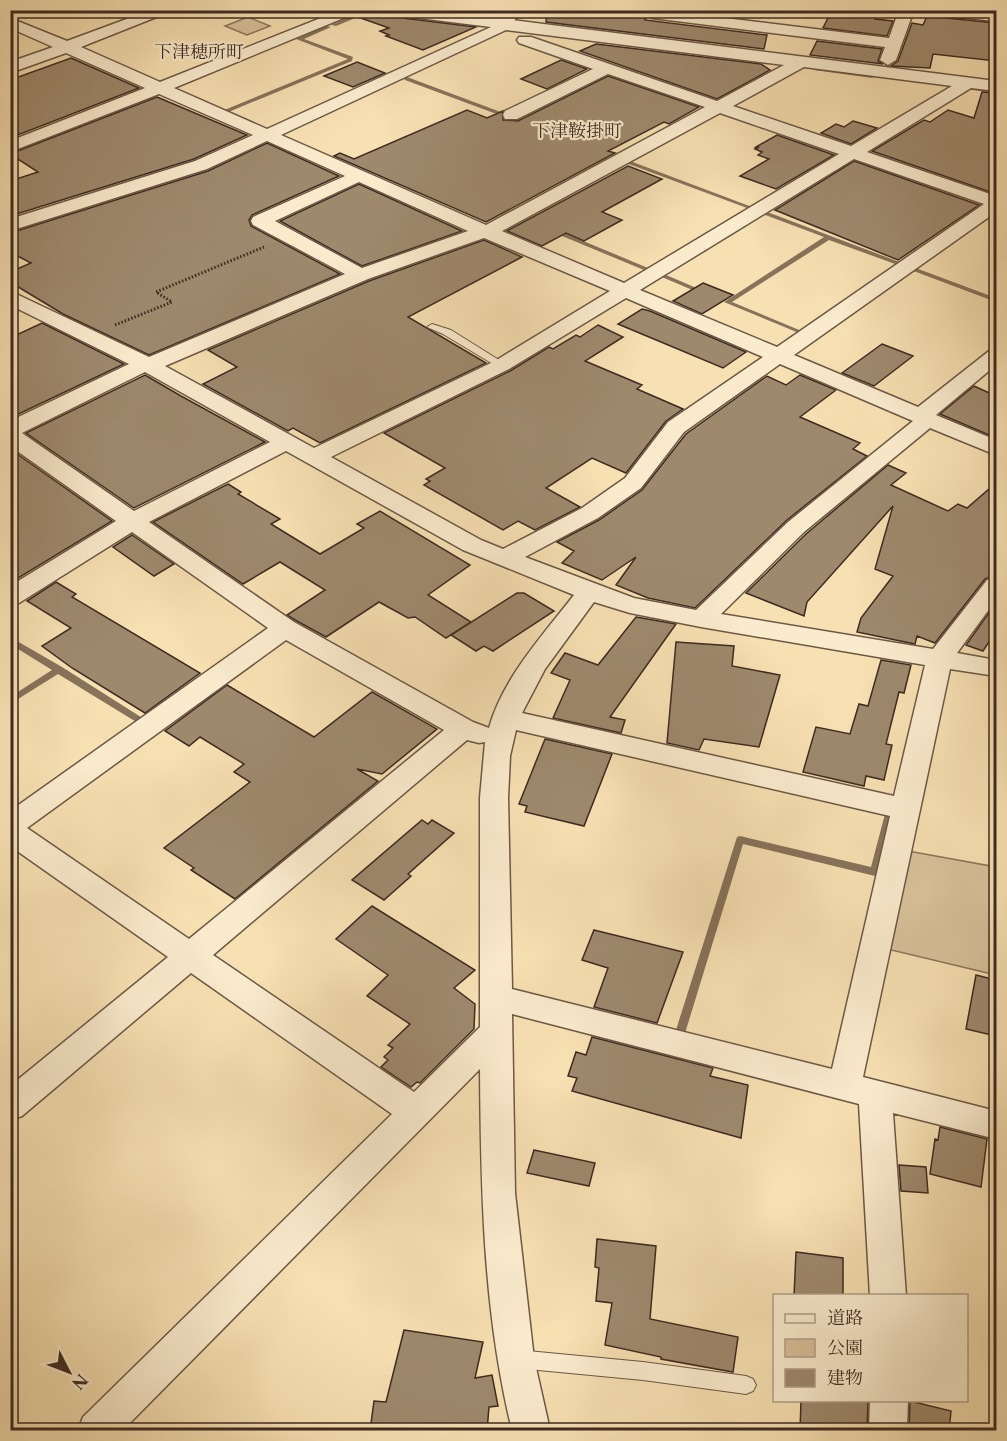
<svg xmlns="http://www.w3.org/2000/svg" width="1007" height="1441" font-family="'Libre Caslon Text','Noto Serif JP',serif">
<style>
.green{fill:#d8c19a;stroke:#8b765e;stroke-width:1.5}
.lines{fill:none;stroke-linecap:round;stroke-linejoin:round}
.stream{fill:#87725b;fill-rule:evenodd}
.building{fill:#9e896d;stroke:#3e2a22;stroke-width:1.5}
.service-casing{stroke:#6c5846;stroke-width:2}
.minor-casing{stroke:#6c5846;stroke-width:3}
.tertiary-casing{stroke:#6c5846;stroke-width:3}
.path{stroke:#3e2a22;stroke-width:3;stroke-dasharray:1.5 2;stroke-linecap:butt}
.service{fill:#faebcd;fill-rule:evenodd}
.minor{fill:#faebcd;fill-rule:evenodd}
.tertiary{fill:#faebcd;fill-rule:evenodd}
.labels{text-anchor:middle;stroke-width:4.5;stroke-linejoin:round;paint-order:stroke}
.far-quarter-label{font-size:18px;fill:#3e2a22;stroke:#faebcd}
</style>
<rect width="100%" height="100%" fill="#f7e0b2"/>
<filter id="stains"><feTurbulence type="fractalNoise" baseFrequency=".00333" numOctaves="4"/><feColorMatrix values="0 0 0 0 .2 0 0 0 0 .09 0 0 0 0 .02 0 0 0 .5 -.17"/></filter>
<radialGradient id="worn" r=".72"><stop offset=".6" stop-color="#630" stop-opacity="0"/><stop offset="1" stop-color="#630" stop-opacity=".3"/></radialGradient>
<!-- green -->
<path class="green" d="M248,17L270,26L247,35L225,26Z
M908,851L996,867V975L887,949Z"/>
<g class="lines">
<!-- stream -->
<path class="stream" d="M355,15L360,16L336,26L331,25Z
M326,26L331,27L304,39L353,57L352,61L226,113H222V111L348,59L296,39Z
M816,67L872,74L875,76L872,78L814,70V68Z
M407,77L530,123L531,124L526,125L405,80L404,79Z
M968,86L996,89V93L966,89V87Z
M626,161H630L752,207L747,208L626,163Z
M762,210L902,263L903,264L898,265L829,240L732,302L804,332L801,334L799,333L724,302L824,237L760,213L759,212Z
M552,228L648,268L649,269L644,270L550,231L549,230Z
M913,267L996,298V302L911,270L910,269Z
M659,272L706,292L707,293L706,294H702L657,275V273Z
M10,637L62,667L144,719L146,721L144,723H138L58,674L10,704V697L52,670L10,644Z
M890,811L893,812L895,814L880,872L878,875L875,876L743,844L686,1030L685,1033L681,1034L677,1033L676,1030L737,837L740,836L871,867L885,814L887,812Z"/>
</g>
<!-- building -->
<path class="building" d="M365,10H385L394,17L476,27L423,50L386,36L389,35L380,31L389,28L355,16Z
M547,10H650L645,20L767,35L764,49L546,22Z
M832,10H878L875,19L893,21L887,36L823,28Z
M927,16L996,23V61L933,54L930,68L891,66L898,61L912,23L923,25Z
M817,41L882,49L878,61L883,64L810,55Z
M596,44L761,64L770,70L717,99L580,51Z
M71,58L139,88L10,138V134L18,132L10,128V80Z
M561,60L587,69L547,89L521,79Z
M357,62L385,73L353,87L324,76Z
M608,76L699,107L669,124L664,122L608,151L615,153L486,222L334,156L340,153L354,159L467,110L487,118L503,111V120L518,121Z
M982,92L996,93V194L872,151L924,120L930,122L948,110L974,118Z
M157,97L247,135L194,159L10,216V181L38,172L10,154Z
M853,121L877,128L851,144L821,133L836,124L844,127Z
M777,135L834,155L776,189L740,176L769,159L758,155L762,152L755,149L759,147H756Z
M267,143L339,176L252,215L249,220L251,226L340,274L149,355L63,314L10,282V272L31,263L10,252V233L208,171Z
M854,161L979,205L898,260L775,210Z
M628,166L662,179L602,212L622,220L584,241L566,233L542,246L507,231Z
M359,184L462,231L362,266L280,221Z
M484,240L522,257L408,317L486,363L320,443L293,428L288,431L203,384L237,367L208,350L369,281Z
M703,283L733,295L702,314L673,301Z
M642,309L650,311L746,352L723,368L618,324Z
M42,323L124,364L10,418V338Z
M598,325L623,337L585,361L642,385L637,389L683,409L666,421L626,473L592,458L546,488L580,507L535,530L518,521L503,530L424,485L430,481L426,479L445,468L384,433L510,371L549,347L553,349L576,335L580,337Z
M882,344L913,356L874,386L842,373Z
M145,375L181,396L265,442L134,508L26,433Z
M800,375L836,390L800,417L860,443L853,449L867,456L787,520L695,608L648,598L616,585L636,557L602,580L562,563L574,551L557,542L599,520L642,490L686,434L767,376L786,385Z
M974,386L996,396V438L940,414Z
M10,449L112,521L10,583Z
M888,465L906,473L891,485L948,511L958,504L967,508L996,483V575L985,579L935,643L917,636L915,644L857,632L861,618L893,576L875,569L893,506L807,602L804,616L746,593L806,534Z
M228,484L241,492L238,494L280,519L271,524L320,554L364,528L357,524L380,511L470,565L428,595L471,622L446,638L415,617L408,618L379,602L326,637L295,620L287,615L325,590L280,562L243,584L153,522Z
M132,535L174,564L154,576L113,547Z
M56,582L76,594L72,597L200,673L145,713L72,668L42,646L71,628L27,601Z
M517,593H524L554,611L493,651L484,646L476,651L451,635Z
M996,603V631L983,651L966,645Z
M636,617L676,624L610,717L625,720L621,733L553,718L570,680L551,673L565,653L598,665Z
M676,642L734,646L732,666L780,675L759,747L704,739L699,750L667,743Z
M881,660L911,665L904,693L899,692L886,744L892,745L884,780L866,776L864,786L803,772L816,727L850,734L859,704L868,706Z
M227,685L314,737L372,692L437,729L382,774L357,769L378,781L235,899L191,870L194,868L164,848L250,782L234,772L244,764L200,737L189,746L165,731Z
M545,739L612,754L584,826L525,812L527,806L519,804Z
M422,820L428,824L432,820L454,833L408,874L411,876L384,900L352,880Z
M372,906L475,970L454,988L475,1004L474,1029L420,1083L417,1082L411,1087L381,1067L388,1060L384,1057L393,1048L388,1045L410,1024L367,996L388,975L336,939Z
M594,930L683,952L657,1023L594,1007L608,968L582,960Z
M976,975L996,980V1036L966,1029Z
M592,1037L713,1068L710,1076L748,1085L741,1138L572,1091L577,1078L568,1076L576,1052L586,1055Z
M940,1127L987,1139L981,1187L930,1174L935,1139L938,1140Z
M534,1150L595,1163L589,1186L527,1173Z
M899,1165L926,1167L928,1193L901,1191Z
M597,1239L656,1246L650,1319L738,1337L733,1372L661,1359V1357L605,1345L612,1303L596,1301L599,1268L595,1267Z
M796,1252L843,1258V1296H794Z
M404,1330L483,1342L475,1378L492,1375L498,1406L489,1407L487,1431H370L374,1401L386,1402Z
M801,1401H868L867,1431H800Z
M910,1401L951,1411L949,1431H909Z"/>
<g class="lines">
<!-- service casing -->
<g class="service-casing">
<path id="service" d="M432,324L451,330L507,365L502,368L498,367L443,334L427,327Z
M517,1350L643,1362L746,1376L753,1379L756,1385L753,1391L746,1394L643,1380L517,1368L510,1365L508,1359L510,1353Z"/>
</g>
<!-- minor casing -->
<g class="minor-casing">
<path id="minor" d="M151,10H174L81,47L160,82L341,10H363L174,88L267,129L491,27L394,15L387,10H433L996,81V91L971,88L867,152L996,196V212L794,355L918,407L989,351L996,349V365L936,415L996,440V455L930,428L804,532L721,614L933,649L987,580L996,577V600L957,653L996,660V676L950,669L863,1077L996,1111V1139L893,1113L906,1296H870L859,1104L512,1014L515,1193L534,1359L550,1430H512C483,1312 481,1190 480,1069L123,1430H78L83,1417L392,1114L191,973L22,1116L10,1120V1086L168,957L10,846V811L268,628L132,532L19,603L10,605V586L116,521L10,446V421L129,364L10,305V291L149,357L345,274L253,225L251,221L253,217L345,176L267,141L207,169L10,231V219L195,161L253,135L159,94L10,152V141L145,88L66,53L10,73V62L53,47L10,28V18L67,41ZM506,30L784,65L717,101L531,37H519L517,40L519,43L593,69L505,111L503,115L505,119H517L608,74L705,107L486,225L281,135ZM804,67L952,86L851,146L733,106ZM720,113L839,154L624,283L502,231ZM854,159L984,204L777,347L640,290ZM359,182L468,231L362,268L275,221ZM484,238L610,291L495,361L314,448L165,366L368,279ZM626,298L763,357L668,422L625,478L582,508L503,549L481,540L331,457L509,369ZM780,364L913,421L788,522L696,610L634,598L525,557L598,518L641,488L684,432ZM145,372L270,442L134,511L22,433ZM286,451L463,550L574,595C542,636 503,678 489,728L473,722L294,622L149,522ZM594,602L630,613L701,627L925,665L894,796L522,713L545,669ZM286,640L444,730L189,939L27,828ZM516,730L890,816L832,1069L512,989L508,798L510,756ZM467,740L479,743L485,742L480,798V1027L414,1092L213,955Z
M658,10L889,38L899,10H914L896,60L888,65L880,60L885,47L652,18L649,15L652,12Z
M931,10L996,12V21L938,15Z
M870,1400H908L907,1430H869Z"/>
</g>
<!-- tertiary casing -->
<g class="tertiary-casing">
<path id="tertiary" d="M503,10H522L508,29H494L492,25Z"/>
</g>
<!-- path -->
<path class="path" d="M115,325L172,302L156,292L264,247"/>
<!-- service -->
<use href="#service" class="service"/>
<!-- minor -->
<use href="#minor" class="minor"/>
<!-- tertiary -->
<use href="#tertiary" class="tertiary"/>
</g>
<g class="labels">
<!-- far-quarter labels -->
<g class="far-quarter-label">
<text x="199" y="58">下津穂所町</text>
<text x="577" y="137">下津鞍掛町</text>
</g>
</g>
<!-- margin -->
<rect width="1007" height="1441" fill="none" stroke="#f7e0b2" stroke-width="36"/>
<rect x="12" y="12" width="983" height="1417" fill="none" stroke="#3e2a22" stroke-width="3"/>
<rect x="18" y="18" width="971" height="1405" fill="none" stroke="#3e2a22" stroke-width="1.5"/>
<!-- legend -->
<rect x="773" y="1294" width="195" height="108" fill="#faebcd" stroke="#af9e89" stroke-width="1.5"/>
<rect x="785" y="1314" width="30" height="9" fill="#faebcd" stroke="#af9e89" stroke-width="1.5"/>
<text x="827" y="1324" font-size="18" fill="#3e2a22">道路</text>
<rect x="785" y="1339" width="30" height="18" fill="#d8c19a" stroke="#af9e89" stroke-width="1.5"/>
<text x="827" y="1354" font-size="18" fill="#3e2a22">公園</text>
<rect x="785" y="1369" width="30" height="18" fill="#9e896d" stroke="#af9e89" stroke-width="1.5"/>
<text x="827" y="1384" font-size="18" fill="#3e2a22">建物</text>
<!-- north arrow -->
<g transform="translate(69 1372) rotate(132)" stroke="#faebcd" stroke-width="4.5" paint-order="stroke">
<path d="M0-4.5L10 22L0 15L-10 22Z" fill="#3e2a22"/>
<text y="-9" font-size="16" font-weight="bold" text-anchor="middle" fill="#3e2a22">N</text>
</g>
<rect width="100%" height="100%" filter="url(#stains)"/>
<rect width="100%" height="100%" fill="url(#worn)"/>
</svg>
